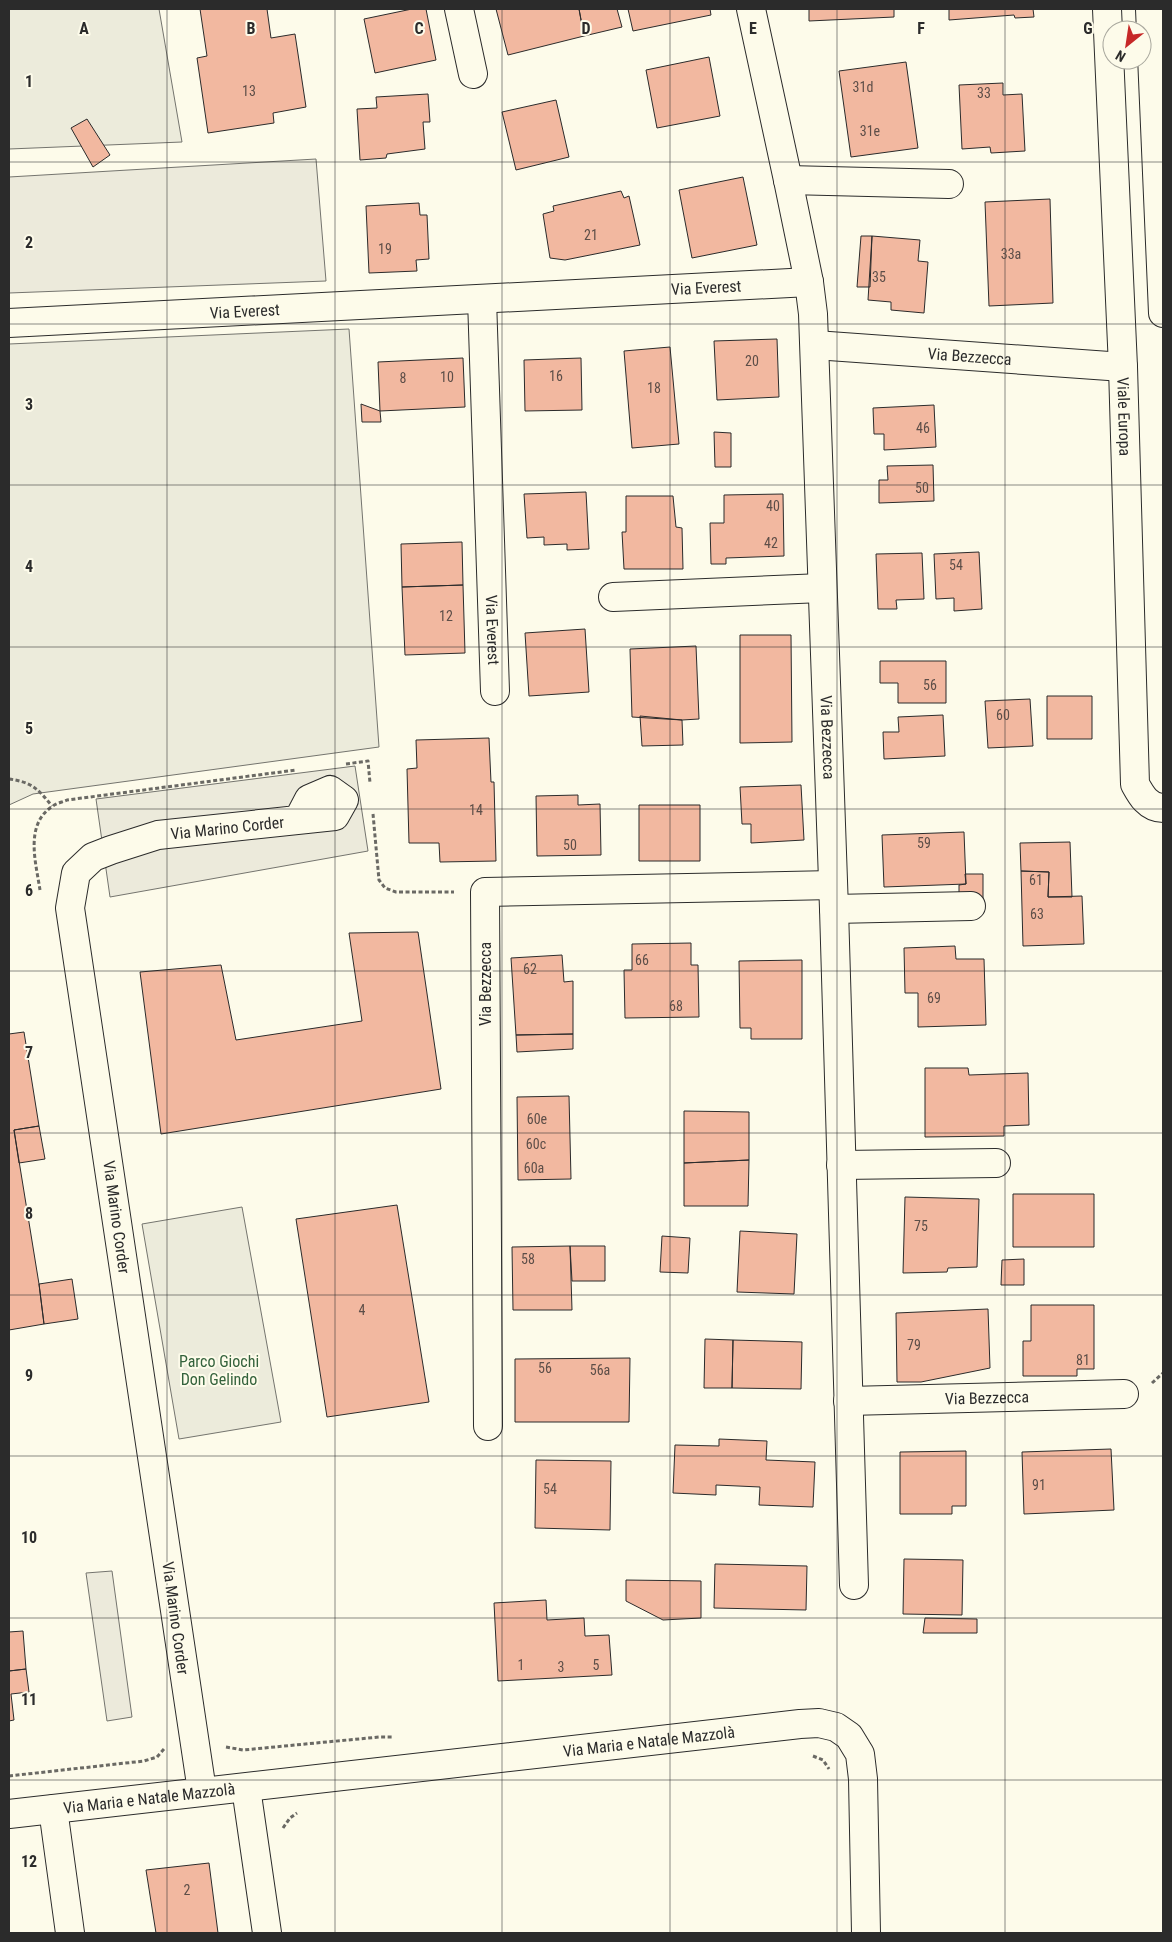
<svg xmlns="http://www.w3.org/2000/svg" width="1172" height="1942" font-family="'Roboto Condensed',sans-serif">
<style>
.green{fill:#ecebdb;stroke:#74746e}
.parking{fill:#eceadb;stroke:#74746e}
.building{fill:#f2b8a0;stroke:#2b2b2b}
.lines{fill:none;stroke-linecap:round;stroke-linejoin:round}
.street-casing{stroke:#2b2b2b;stroke-width:30}
.path{stroke:#6a6964;stroke-width:3;stroke-dasharray:4 2.5;stroke-linecap:butt}
.street{stroke:#fdfbea;stroke-width:28}
.grid{fill:none;stroke:#2b2b2b;stroke-width:1;stroke-opacity:0.55}
.labels{text-anchor:middle;stroke-width:4;stroke-linejoin:round;paint-order:stroke}
.number-label{font-size:14px;fill:#5d4e48}
.street-label{font-size:16px;fill:#2b2b2b;stroke:#fdfbea}
.park-label{font-size:16px;fill:#34623c;stroke:#fdfbea}
.grid-label{font-size:16px;text-anchor:middle;font-weight:bold;fill:#2b2b2b;stroke:#fdfbea;stroke-width:4;stroke-linejoin:round;paint-order:stroke}
</style>
<rect width="100%" height="100%" fill="#fdfbea"/>
<!-- green -->
<path class="green" d="M9,9H159L182,142L9,149Z
M349,329L379,747L33,794L9,805V344Z
M242,1207L281,1422L179,1439L142,1224Z"/>
<!-- parking -->
<path class="parking" d="M316,159L326,281L9,293V177Z
M355,766L368,851L110,897L96,799Z
M112,1571L132,1717L107,1721L86,1573Z"/>
<!-- building -->
<path class="building" d="M200,9H267L271,38L295,34L306,107L273,113L274,123L208,133L197,58L207,56Z
M412,9H426L436,60L375,73L364,19Z
M496,9H579L584,36L508,55Z
M579,9H617L622,27L584,36Z
M628,9H710L711,15L633,31Z
M809,9H894V17L809,21Z
M949,9H1033L1034,17L1015,18L1014,15L949,20Z
M709,57L720,116L657,128L646,70Z
M906,62L918,148L851,157L839,71Z
M1003,83V95L1022,94L1025,151L991,153L990,147L962,149L959,85Z
M428,94L430,122H423L425,149L387,154L386,158L360,160L357,109L377,108L376,97Z
M556,100L569,157L516,170L502,112Z
M87,119L110,155L93,167L71,128Z
M743,177L757,245L692,258L679,190Z
M621,191L624,198L629,196L640,245L565,260L550,258L543,214L554,211L553,206Z
M1050,199L1053,303L989,306L985,202Z
M419,203L420,215H427L429,259L416,260L417,271L369,273L366,206Z
M861,236H872L870,287H857Z
M872,236L920,240L918,261L928,262L924,313L891,310V302L868,300Z
M777,339L779,397L717,400L714,341Z
M670,347L679,444L632,448L624,351Z
M463,358L465,407L380,411L378,362Z
M581,358L582,410L525,411L524,360Z
M361,404L380,411L381,422H362Z
M934,405L936,447L884,450V434H874L873,408Z
M714,432L731,433V467H715Z
M933,465L934,501L879,503V480H888L887,466Z
M586,492L589,549L567,550V544L544,545V537L527,538L524,494Z
M783,494L784,556L726,558V564H711L710,523H724V495Z
M626,496H673L676,527L682,528L683,569H624L622,532H626Z
M462,542L463,585L402,587L401,544Z
M979,552L982,609L954,611V598L936,599L934,554Z
M922,553L924,599L896,600L897,609H878L876,554Z
M463,585L465,653L405,655L402,587Z
M585,629L589,692L529,696L525,633Z
M740,635H791L792,742L740,743Z
M696,646L699,719L682,720L632,717L630,649Z
M880,661H946V703H898V683H880Z
M1047,696H1092V739H1047Z
M1030,699L1033,746L988,748L985,701Z
M943,715L945,756L884,759L883,732H899L898,717Z
M640,716L682,720L683,745L642,746Z
M489,738L491,782H494L496,861L440,862L439,843H409L407,769L417,768L416,740Z
M801,785L804,840L751,843V824H742L740,787Z
M578,795V805L600,804L601,855L537,856L536,796Z
M639,805H700V861H639Z
M964,832L966,884L884,887L882,835Z
M1070,842L1072,897H1048L1049,872L1021,871L1020,843Z
M1021,871L1049,872L1048,897L1082,896L1084,944L1023,946Z
M965,874H983V900H959V885L966,884Z
M418,932L441,1089L161,1134L140,972L221,965L236,1040L362,1021L349,933Z
M691,943V965H698L699,1017L625,1018L624,970H632V944Z
M955,946L956,959H984L986,1025L918,1027V993H905L904,948Z
M562,955L564,982L573,981V1034L516,1035L511,958Z
M802,960V1039H751V1028H740L739,961Z
M24,1032L39,1126L14,1130L39,1284L44,1324L9,1330V1034Z
M573,1034V1049L517,1052L516,1035Z
M925,1068H968L969,1075L1028,1073L1029,1125L1004,1126V1136L925,1137Z
M569,1096L571,1179L518,1180L517,1097Z
M684,1111L749,1112V1160L684,1163Z
M39,1126L45,1159L19,1163L14,1130Z
M749,1160L748,1206H684V1163Z
M1013,1194H1094V1247H1013Z
M905,1197L979,1199L977,1267L948,1268L947,1272L903,1273Z
M397,1205L429,1402L327,1417L296,1219Z
M740,1231L797,1234L794,1294L737,1292Z
M662,1236L690,1238L688,1273L660,1272Z
M570,1246H605V1281H572Z
M570,1246L572,1310H513L512,1247Z
M1024,1259V1285H1001L1002,1260Z
M72,1279L78,1319L44,1324L39,1284Z
M1031,1305H1094V1369H1077V1376H1023V1341H1031Z
M988,1309L990,1368L921,1382H897L896,1313Z
M705,1339L733,1340L732,1388H704Z
M733,1340L802,1342L801,1389L732,1388Z
M630,1358L629,1422H515V1359Z
M719,1439L767,1441L766,1460L815,1462L813,1507L759,1505L760,1487L716,1485V1495L673,1493L675,1445L719,1446Z
M1111,1449L1114,1510L1024,1514L1022,1452Z
M966,1451V1506H952V1514H900V1452Z
M536,1460L611,1461L610,1530L535,1528Z
M904,1559L963,1560L962,1615L903,1614Z
M715,1564L807,1566L806,1610L714,1608Z
M626,1580L701,1581V1618L663,1620L626,1601Z
M546,1600L547,1620L584,1618L585,1636L609,1635L612,1675L498,1681L494,1603Z
M925,1618L977,1619V1633H923Z
M23,1631L26,1669L9,1671V1632Z
M26,1669L29,1692L11,1694L14,1720L9,1721V1671Z
M209,1863L218,1933H156L146,1870Z"/>
<g class="lines">
<!-- street casing -->
<g class="street-casing">
<g id="street">
<path d="M459,9L473,74"/>
<path id="s1" d="M751,9L788,180L809,282L813,314L834,909L854,1585"/>
<path id="s2" d="M1107,9L1123,367L1135,784C1141,795 1148,808 1163,808"/>
<path d="M1150,9L1163,313"/>
<path d="M788,180L949,184"/>
<path id="s3" d="M482,299L495,691"/>
<path id="s4" d="M9,323L809,282"/>
<path id="s5" d="M815,345L1123,367"/>
<path d="M613,597L822,588"/>
<path d="M834,909L971,906"/>
<path d="M841,1165L996,1163"/>
<path id="s6" d="M848,1401L1124,1394"/>
<path d="M488,1426L485,892L833,885"/>
<path d="M246,1788L267,1933"/>
<path id="s7" d="M202,1791L70,908L76,873L93,857L111,850L158,835L335,816L344,800L330,790L309,799L298,820"/>
<path d="M53,1809L70,1933"/>
<path id="s8" d="M9,1814L800,1724L819,1723L836,1727L849,1736L860,1754L863,1779L866,1933"/>
</g>
</g>
<!-- path -->
<path class="path" d="M346,764L368,761L370,783
M9,779C32,782 38,789 52,806
M373,814L379,880L385,888L396,892H454
M40,890C36,863 24,824 53,806C57,803 63,802 67,800L296,770
M1152,1383L1163,1373
M226,1747L243,1750L379,1737H392
M813,1756L823,1760L829,1769
M9,1776L144,1761L157,1757L164,1749
M283,1828L290,1818L297,1813"/>
<!-- street -->
<use href="#street" class="street"/>
</g>
<!-- grid -->
<path class="grid" d="M167,9V1933M335,9V1933M502,9V1933M670,9V1933M837,9V1933M1005,9V1933M9,162H1163M9,324H1163M9,485H1163M9,647H1163M9,809H1163M9,971H1163M9,1133H1163M9,1295H1163M9,1456H1163M9,1618H1163M9,1780H1163"/>
<g class="labels">
<!-- number labels -->
<g class="number-label">
<text x="863" y="92">31d</text>
<text x="249" y="96">13</text>
<text x="984" y="98">33</text>
<text x="870" y="136">31e</text>
<text x="591" y="240">21</text>
<text x="385" y="254">19</text>
<text x="1011" y="259">33a</text>
<text x="879" y="282">35</text>
<text x="752" y="366">20</text>
<text x="556" y="381">16</text>
<text x="447" y="382">10</text>
<text x="403" y="383">8</text>
<text x="654" y="393">18</text>
<text x="923" y="433">46</text>
<text x="922" y="493">50</text>
<text x="773" y="511">40</text>
<text x="771" y="548">42</text>
<text x="956" y="570">54</text>
<text x="446" y="621">12</text>
<text x="930" y="690">56</text>
<text x="1003" y="720">60</text>
<text x="476" y="815">14</text>
<text x="924" y="848">59</text>
<text x="570" y="850">50</text>
<text x="1036" y="885">61</text>
<text x="1037" y="919">63</text>
<text x="642" y="965">66</text>
<text x="530" y="974">62</text>
<text x="934" y="1003">69</text>
<text x="676" y="1011">68</text>
<text x="537" y="1124">60e</text>
<text x="536" y="1149">60c</text>
<text x="534" y="1173">60a</text>
<text x="921" y="1231">75</text>
<text x="528" y="1264">58</text>
<text x="362" y="1315">4</text>
<text x="914" y="1350">79</text>
<text x="1083" y="1365">81</text>
<text x="545" y="1373">56</text>
<text x="600" y="1375">56a</text>
<text x="1039" y="1490">91</text>
<text x="550" y="1494">54</text>
<text x="521" y="1670">1</text>
<text x="596" y="1670">5</text>
<text x="561" y="1672">3</text>
<text x="187" y="1895">2</text>
</g>
<!-- street labels -->
<g class="street-label">
<text dy="6" stroke="none"><textPath href="#s4" startOffset="698">Via Everest</textPath></text>
<text dy="6" stroke="none"><textPath href="#s4" startOffset="236">Via Everest</textPath></text>
<text dy="6" stroke="none"><textPath href="#s5" startOffset="155">Via Bezzecca</textPath></text>
<text dy="6" stroke="none"><textPath href="#s2" startOffset="408">Viale Europa</textPath></text>
<text dy="6" stroke="none"><textPath href="#s3" startOffset="331">Via Everest</textPath></text>
<text dy="6" stroke="none"><textPath href="#s1" startOffset="735">Via Bezzecca</textPath></text>
<text dy="6" stroke="none"><textPath href="#s7" startOffset="1090">Via Marino Corder</textPath></text>
<text transform="translate(485 984) rotate(-90)" y="6">Via Bezzecca</text>
<text transform="translate(117 1217) rotate(82)" y="6">Via Marino Corder</text>
<text dy="6" stroke="none"><textPath href="#s6" startOffset="139">Via Bezzecca</textPath></text>
<text transform="translate(176 1618) rotate(82)" y="6">Via Marino Corder</text>
<text dy="6" stroke="none"><textPath href="#s8" startOffset="644">Via Maria e Natale Mazzolà</textPath></text>
<text dy="6" stroke="none"><textPath href="#s8" startOffset="141">Via Maria e Natale Mazzolà</textPath></text>
</g>
<!-- park labels -->
<g class="park-label">
<text x="219" y="1367">Parco Giochi<tspan x="219" dy="18">Don Gelindo</tspan></text>
</g>
</g>
<g class="grid-label">
<text x="84" y="34">A</text>
<text x="251" y="34">B</text>
<text x="419" y="34">C</text>
<text x="586" y="34">D</text>
<text x="753" y="34">E</text>
<text x="921" y="34">F</text>
<text x="1088" y="34">G</text>
<text x="29" y="87">1</text>
<text x="29" y="248">2</text>
<text x="29" y="410">3</text>
<text x="29" y="572">4</text>
<text x="29" y="734">5</text>
<text x="29" y="896">6</text>
<text x="29" y="1058">7</text>
<text x="29" y="1219">8</text>
<text x="29" y="1381">9</text>
<text x="29" y="1543">10</text>
<text x="29" y="1705">11</text>
<text x="29" y="1867">12</text>
</g>
<!-- border -->
<rect width="1172" height="1942" fill="none" stroke="#2b2b2b" stroke-width="20"/>
<!-- north arrow -->
<g transform="translate(1127 45) rotate(210)"><circle r="24" fill="#fdfbea" stroke="#a9a89e"/>
<path d="M0-4L9 19L0 12L-9 19Z" fill="#c62828"/>
<text y="-8" font-size="14" font-weight="bold" text-anchor="middle" fill="#2b2b2b">N</text>
</g>
</svg>
